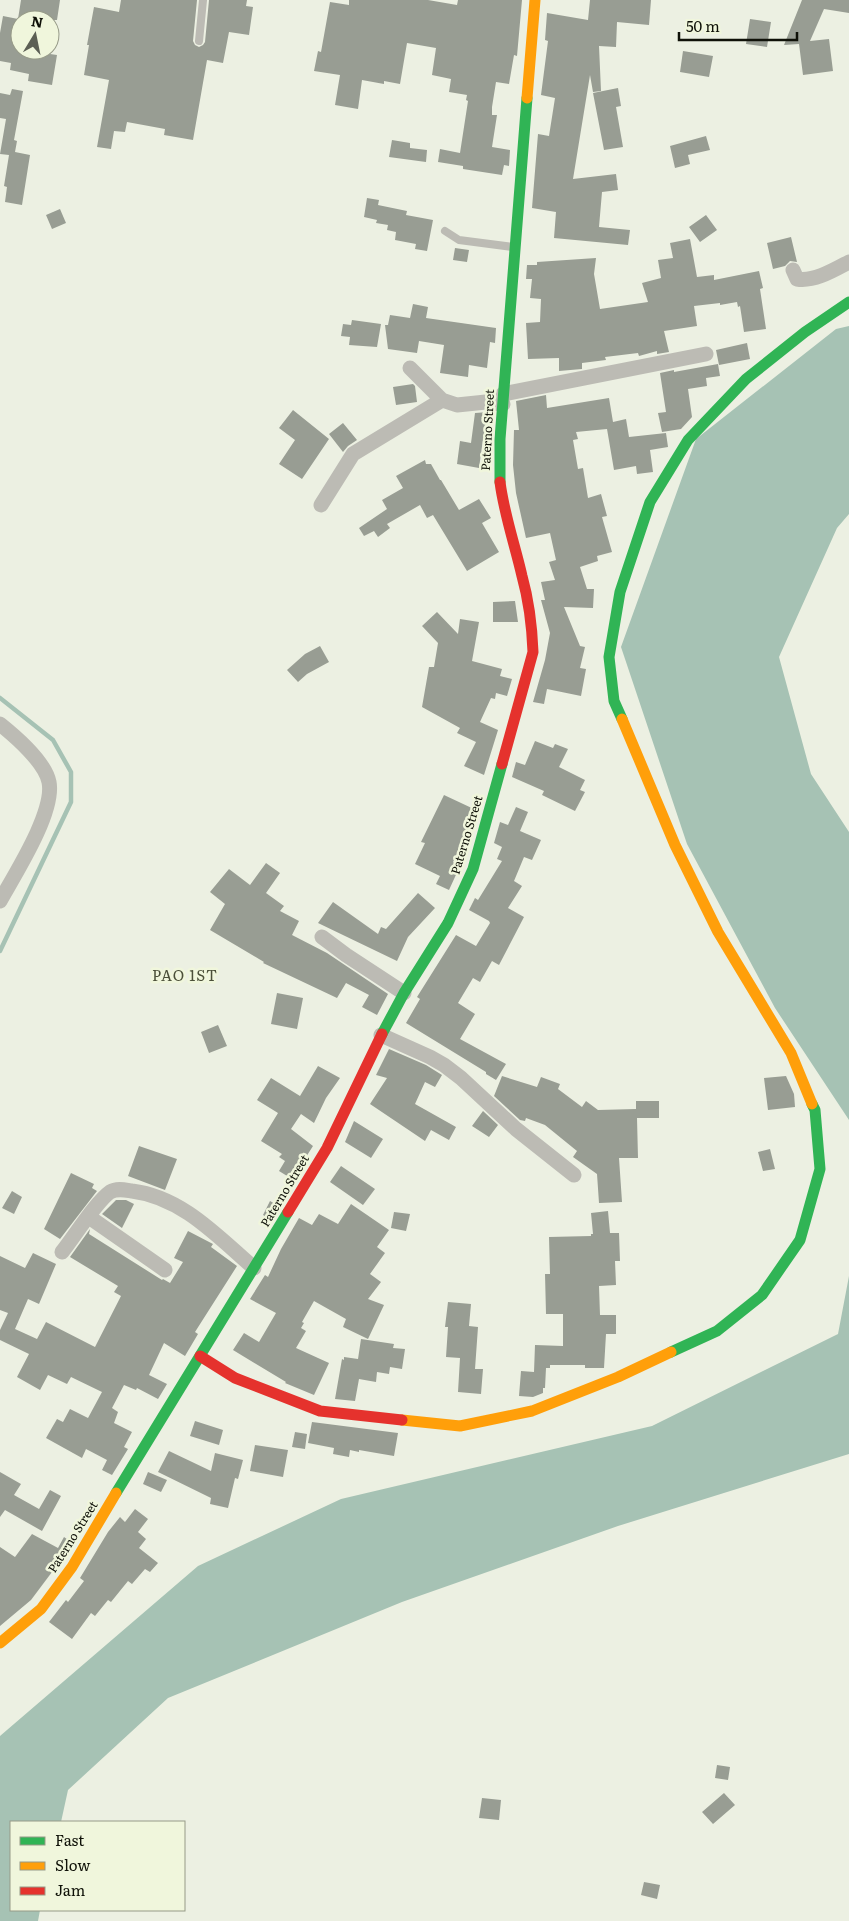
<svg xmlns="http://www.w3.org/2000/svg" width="849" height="1921" font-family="Literata,serif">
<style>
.water{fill:#a6c2b4}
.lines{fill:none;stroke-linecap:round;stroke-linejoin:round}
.stream{stroke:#a6c2b4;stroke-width:4.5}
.building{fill:#989d93}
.lane{stroke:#bcbbb4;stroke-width:8}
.street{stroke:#bcbbb4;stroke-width:15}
.fast{stroke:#30b455;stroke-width:11}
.slow{stroke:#ff9f0a;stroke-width:11}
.jam{stroke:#e5322d;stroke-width:11}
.labels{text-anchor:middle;stroke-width:5;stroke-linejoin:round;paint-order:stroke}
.street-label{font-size:12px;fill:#0f1108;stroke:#f0f6dc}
.quarter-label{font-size:15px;letter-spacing:1px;fill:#4b4f39;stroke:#f0f6dc}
</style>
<rect width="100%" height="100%" fill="#ecf0e2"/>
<!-- water -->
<path class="water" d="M849,326V514L837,528L779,657L811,774L849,832V1120L775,1008L687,844L621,647L696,439L836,329Z
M849,1276V1454L618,1526L402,1602L168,1698L68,1790L61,1822H11V1910H40L38,1921H0V1736L198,1566L341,1499L652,1426L838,1334Z"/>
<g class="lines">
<!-- stream -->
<path class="stream" d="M0,698L53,740L71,772V802L0,951"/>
</g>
<!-- building -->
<path class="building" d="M21,0H60L57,20H20V50H51L50,54L57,55L52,85L28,81L29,74L10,70L11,63L0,61V33L3,16L18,19Z
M121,0H197L193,41L195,45L199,47L203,45L205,42L209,0H247L246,6L253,7L249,35L229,32L223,63L207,60L193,140L164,135L165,129L127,122L125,132L114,131L111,149L97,147L109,80L84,75L89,45H87L94,7L119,12Z
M349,0H428L457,5L458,0H522L517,56L514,55L509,84L496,82L492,107V115H497L492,147L510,150L509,166L504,165L502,175L463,169V166L438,162L440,149L460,153L468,101L466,100L467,95L449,92L451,79L432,75L436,48L407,43L400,84L384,81V84L362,80L358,109L335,105L340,75L314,71L318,51L321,52L330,2L349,5Z
M590,0H651L649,25L617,22L616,47L599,46L601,91L593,92L590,75L573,179L616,174L618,190L602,192L599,227L630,230L628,245L554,238L556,212L532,208L538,134L549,136L555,98L541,95L548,41L545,40L547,13L588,20Z
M802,0H849V13L824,9L810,41L829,39L833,71L803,75L799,44L784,45Z
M750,19L771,22L767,47L746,44Z
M683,51L713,56L709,77L680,72Z
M618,88L621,106L616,107L623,147L604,150L593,93Z
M12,89L23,91L14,140L17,141L15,152L30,155L22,205L5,202L7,187L4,186L9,155L0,154L6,119L0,118V93L10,95Z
M706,136L710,150L688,155L690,164L675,168L670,146Z
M392,140L410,143V148L427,150L426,162L389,157Z
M367,198L379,200L378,205L407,211L406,215L433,220L427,251L415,249L416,244L395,240L396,232L387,230L388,225L376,223L377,220L364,217Z
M60,209L66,223L52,229L46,215Z
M706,215L717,230L700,242L689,227Z
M791,237L797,262L790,261L785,266L773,269L767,243Z
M690,239L697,277L714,275V280L759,271L763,288L760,289L766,329L744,332L740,306L738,307L737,302L720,305V303L694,306L697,326L664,331L669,352L657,354V351L639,356L638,353L605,357L606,360L582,363V369L559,371V358L528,359L526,323L540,322L541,299L530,298L532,279H526L527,265H537V262L596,258L594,274L600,309L648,302L642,283L661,278L658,260L673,258L670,243Z
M455,248L469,250L467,262L453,260Z
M413,304L428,307L426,318L496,328L495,343L490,342L487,368L469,365L468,377L440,373L444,345L419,341L417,353L388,349L385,325H388L390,315L410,318Z
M352,320L381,324L377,347L349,345L350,337L341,336L343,324L351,325Z
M747,343L750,359L719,365L716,350Z
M718,364L720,376L706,378L707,386L688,389L692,417L681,429L662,432L658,413L666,412L660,373L674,370V372Z
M413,384L415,386L417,402L396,405L393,387Z
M546,395L547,408L609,398L613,422L626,419L629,437L666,433L668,447L650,450L653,472L637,474L636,466L614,470L607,429L576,432L578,439L573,440L578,469L583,468L588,498L601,494L607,516L602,517L612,552L597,556L598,561L580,567L587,589H594L593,608L564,607L580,646L585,647L580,668L586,669L581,696L547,689L544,704L533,702L545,660L550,633L541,600H545L541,582L555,580L549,562L556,560L550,533L526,538L516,493L513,465L514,430H519L516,401Z
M293,410L329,439L302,479L279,464L295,440L279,428Z
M489,412L487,440L483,439L479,468L457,464L460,441L471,443L475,413Z
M343,423L357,440L348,446L343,452L329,434Z
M425,460L426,464H431L440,480H441L459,510L479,499L491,518L482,523L499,552L467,571L433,515L427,518L420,505L387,524L390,528L378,537L374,531L364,536L359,528L387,509L382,500L403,488L396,476Z
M515,601L518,622H493V602Z
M437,612L458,634L460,619L479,622L472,661L502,669L500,676L512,679L507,696L496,693L495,699L491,698L480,722L498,730L484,775L464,766L476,742L457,733L460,728L422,707L429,667H434L438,643L422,626Z
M320,646L329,662L307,674L298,682L287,670L305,654Z
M535,741L553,748L555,744L568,749L559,767L585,780L580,790L585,792L575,811L542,795L544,791L512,777L516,762L525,765Z
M444,795L476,810L469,833L468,832L453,862L460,866L449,890L436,884L440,876L415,864L425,843L421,842Z
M516,807L528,812L520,831L541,840L532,860L524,857L514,881L522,886L508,908L524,917L499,965L492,961L480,982L473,978L458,1003L475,1014L460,1039L506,1064L496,1080L486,1074V1072L406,1023L420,999L417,997L456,935L476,946L490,923L489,921L469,910L475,898L478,900L502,861L497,859L502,847L494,843L500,822L508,825Z
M266,863L280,873L266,893L284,906L280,911L299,921L292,935L327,953L388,994L377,1015L362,1007L369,995L346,983L337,998L263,963L264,962L210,930L225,904L210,892L229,869L250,885Z
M418,893L435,908L408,937L397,961L318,923L333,902L378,934L381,927L386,929Z
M277,993L303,998L297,1029L271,1024Z
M218,1025L227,1046L209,1053L201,1032Z
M389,1049L426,1065L442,1075L435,1087L425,1082L415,1104L456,1127L449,1140L431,1130L425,1141L370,1104L387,1078L376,1075Z
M318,1066L340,1078L326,1098L314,1123L301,1114L291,1129L313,1146L292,1179L279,1171L285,1161L279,1157L282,1154L261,1141L278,1113L257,1100L271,1078L300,1096Z
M502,1076L537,1087L541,1077L560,1084L558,1089L582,1107L586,1101L598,1110L636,1109V1101H659V1118H637L638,1158H619L622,1202L599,1203L597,1174L573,1157L577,1151L545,1125L526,1118L525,1121L520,1120L494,1096Z
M786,1076L794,1094L795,1107L768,1110L764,1078Z
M483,1111L498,1125L489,1137L472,1126Z
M354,1121L383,1139L371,1158L345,1142Z
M139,1146L177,1159L165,1190L128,1176Z
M770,1149L775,1169L763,1171L758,1152Z
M341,1166L375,1189L363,1205L330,1182Z
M71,1173L94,1184L92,1188L97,1191L60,1239L44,1229Z
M12,1191L22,1197L14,1214L2,1208Z
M126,1200L134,1204L122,1228L102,1214L116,1200Z
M270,1201L277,1205L269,1218L263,1215Z
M351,1204L389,1230L377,1247L385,1253L370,1274L381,1282L368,1299L384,1305L368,1339L343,1327L346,1319L314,1301L302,1322L304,1323L301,1328L306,1331L296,1348L329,1363L314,1395L285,1383L286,1382L233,1350L244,1333L259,1342L276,1313L250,1299L265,1275L268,1277L281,1249L299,1218L312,1225L319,1214L338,1224Z
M608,1211L610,1233H619L620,1261H615L616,1285L599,1286L600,1315H616V1334H606L604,1368H585V1365H550V1368H546L545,1388H543V1393L533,1397L519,1396L521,1371L534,1372L535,1345L563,1346V1314H546L545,1274H550L549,1237L591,1236V1234H593L591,1213Z
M394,1212L410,1214L406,1231L391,1228Z
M90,1229L89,1234L162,1280L163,1279L170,1283L183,1262L174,1258L188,1231L213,1244L211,1247L237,1266L195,1332L198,1334L185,1356L164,1343L149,1375L167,1384L158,1399L137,1388L136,1390L124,1385L112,1408L118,1412L114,1423L132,1432L124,1447L128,1449L112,1475L102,1470L107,1460L86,1449L82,1458L46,1438L57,1419L63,1422L70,1409L88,1418L102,1392L71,1377L67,1384L48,1375L40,1390L17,1377L29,1354L0,1340V1330L8,1313L0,1310V1256L25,1268L33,1253L56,1264L39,1304L28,1299L15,1329L37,1339L46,1322L95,1347L121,1296L114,1292L118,1286L70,1257Z
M448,1302L471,1304L469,1326L478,1327L475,1369H483L481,1394L458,1392L460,1358L446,1357L448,1327H445Z
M361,1339L394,1344L393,1348L405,1349L402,1369L390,1367L389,1374L377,1372L376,1382L359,1379L355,1401L335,1399L342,1359L344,1360V1357L358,1359Z
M195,1421L223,1430L219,1445L190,1436Z
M312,1422L398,1433L394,1456L359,1450V1452L350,1450L349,1457L333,1454L334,1448L308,1443Z
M295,1432L307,1434L305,1449L292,1447Z
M255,1445L288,1450L283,1477L250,1471Z
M169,1451L211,1471L215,1453L243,1460L238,1479L235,1478L228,1508L210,1504L211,1498L158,1472Z
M0,1472L21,1484L14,1495L39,1509L50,1490L61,1496L42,1531L5,1510L0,1517Z
M148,1472L167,1480L161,1492L143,1484Z
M135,1509L148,1519L138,1532L146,1539L139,1548L158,1563L150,1572L145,1569L132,1584L128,1581L111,1602L108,1600L95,1616L91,1613L72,1639L49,1622L66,1600L68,1602L84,1581L80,1578L108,1532L120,1517L125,1522Z
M32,1534L58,1548L64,1537L71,1542L61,1560L31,1600L0,1626V1547L15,1557Z
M717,1765L730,1767L728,1780L715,1778Z
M724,1793L735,1805L713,1824L702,1812Z
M482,1798L501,1800L499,1820L479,1818Z
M644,1882L660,1885L657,1899L641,1895Z"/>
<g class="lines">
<!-- lane -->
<path class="lane" d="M199,41L203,0
M445,231L459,240L513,247"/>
<!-- street -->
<path class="street" d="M793,270L797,279C814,282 834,270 849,262
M410,368L442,400L457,405L486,402L503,404
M503,394L706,354
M321,505L353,454L442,400
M0,724C15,736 45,762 49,782C55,812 15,874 0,901
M322,937L346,955L404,993
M381,1035L430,1057L444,1065L461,1078L516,1129L574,1175
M89,1217L165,1270
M62,1252C74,1237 96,1202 110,1192C117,1188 125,1190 132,1191C182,1197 218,1237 254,1268"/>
<!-- fast -->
<path class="fast" d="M500,482V439L527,98
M622,719L614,701L609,657L620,592L650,502L688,440L746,379L805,332L849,302
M382,1034L404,993L448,923L473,869L502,764
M671,1352L717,1331L762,1295L800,1240L820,1169L815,1110L812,1104
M116,1493L288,1212"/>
<!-- slow -->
<path class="slow" d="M527,98L535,0
M622,719L675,845L718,932L791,1053L812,1104
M402,1420L460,1426L532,1411L618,1377L671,1352
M0,1643L41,1609L72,1567L116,1493"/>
<!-- jam -->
<path class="jam" d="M500,482C504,514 515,545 522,576C529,601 532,626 533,652L502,764
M288,1212L327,1148L382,1034
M200,1356L235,1378L320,1411L402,1420"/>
</g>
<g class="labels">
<!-- street labels -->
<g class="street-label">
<text transform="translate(488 430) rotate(-87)" y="4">Paterno Street</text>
<text transform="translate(467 835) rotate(-73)" y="4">Paterno Street</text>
<text transform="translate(285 1191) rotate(-59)" y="4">Paterno Street</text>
<text transform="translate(73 1537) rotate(-58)" y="4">Paterno Street</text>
</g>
<!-- quarter labels -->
<g class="quarter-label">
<text x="185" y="981">PAO 1ST</text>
</g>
</g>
<!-- legend -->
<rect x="10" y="1821" width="175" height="90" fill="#f0f6dc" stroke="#969a87"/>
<rect x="20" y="1837" width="25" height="8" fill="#30b455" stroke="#969a87"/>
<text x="55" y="1846" font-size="15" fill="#0f1108">Fast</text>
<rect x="20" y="1862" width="25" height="8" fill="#ff9f0a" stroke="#969a87"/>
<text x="55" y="1871" font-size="15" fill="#0f1108">Slow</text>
<rect x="20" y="1887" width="25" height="8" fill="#e5322d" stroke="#969a87"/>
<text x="55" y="1896" font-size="15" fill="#0f1108">Jam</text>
<!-- north arrow -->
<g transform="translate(35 35) rotate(10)"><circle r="24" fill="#f0f6dc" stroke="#969a87"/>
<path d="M0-4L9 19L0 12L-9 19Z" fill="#5c5f54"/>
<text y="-8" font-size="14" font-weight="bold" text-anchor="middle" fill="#0f1108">N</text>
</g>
<!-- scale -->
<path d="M679 32v8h118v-8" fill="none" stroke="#0f1108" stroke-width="2.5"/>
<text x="686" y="32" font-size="15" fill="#0f1108" stroke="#f0f6dc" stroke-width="4" paint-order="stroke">50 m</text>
</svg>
